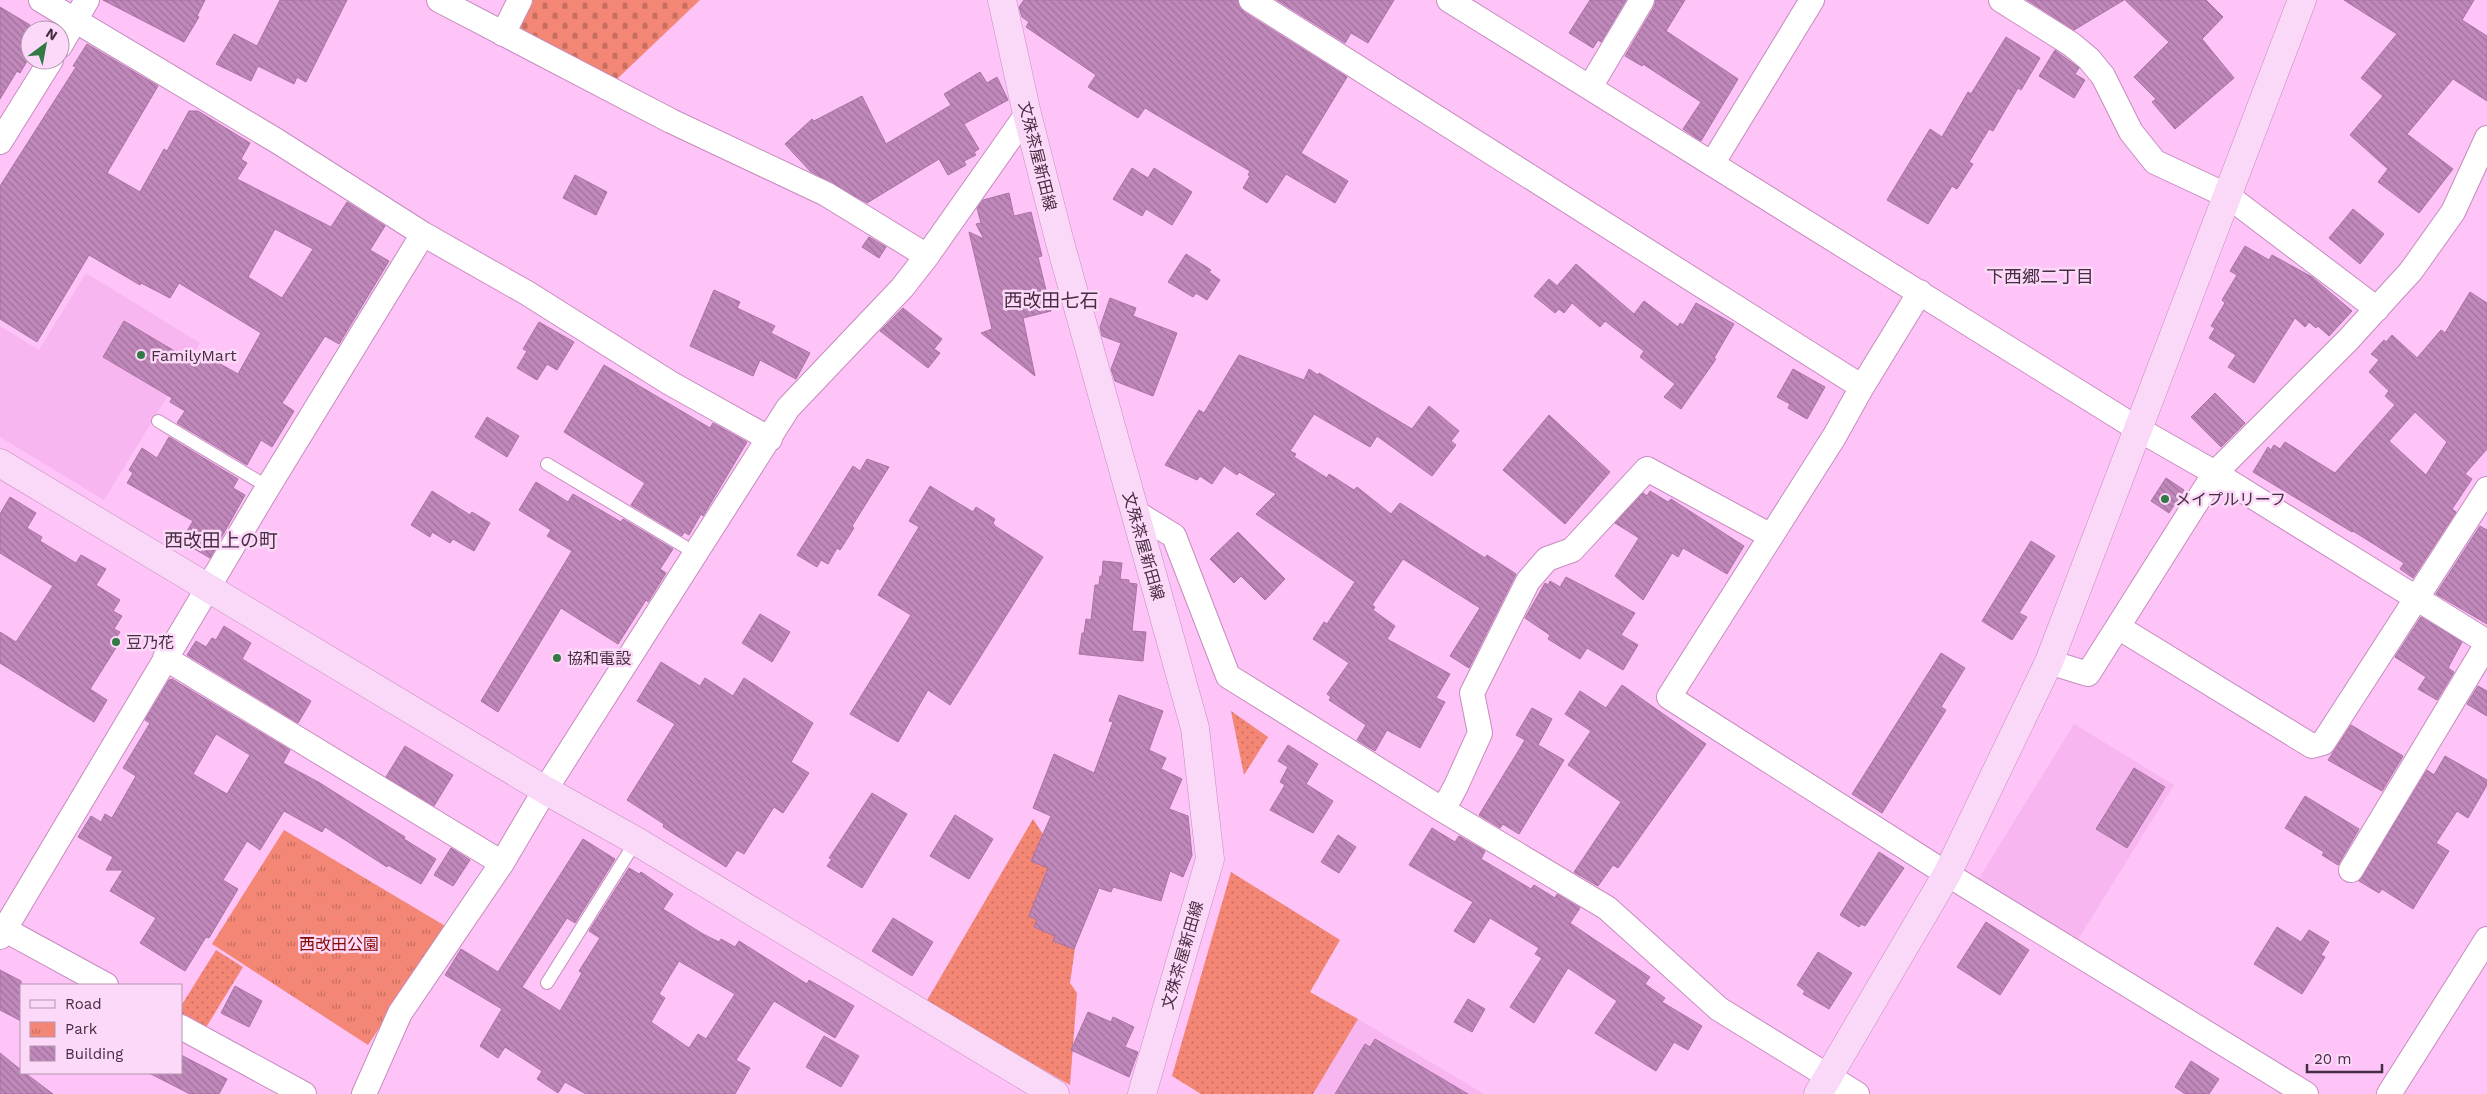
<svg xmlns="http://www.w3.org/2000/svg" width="2487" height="1094" font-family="'Work Sans','Noto Sans JP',sans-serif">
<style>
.built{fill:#f7b6f0}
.grass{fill:url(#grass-dots)}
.cemetery{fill:url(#cemetery-stones)}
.park{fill:url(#park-tufts)}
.building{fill:url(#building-back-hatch);stroke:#a973a4;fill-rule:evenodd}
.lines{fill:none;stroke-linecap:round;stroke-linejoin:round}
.lane-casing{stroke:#c58cbf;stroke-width:14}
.street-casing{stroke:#c58cbf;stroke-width:26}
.secondary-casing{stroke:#c58cbf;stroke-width:29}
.lane{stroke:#fff;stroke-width:12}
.street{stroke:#fff;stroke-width:24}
.secondary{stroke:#f9d9f7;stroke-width:28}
.poi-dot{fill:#317945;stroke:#fdd9f9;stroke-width:2}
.labels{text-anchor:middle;stroke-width:5;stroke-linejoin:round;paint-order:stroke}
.street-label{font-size:16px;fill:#452e42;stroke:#fdd9f9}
.poi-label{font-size:16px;fill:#452e42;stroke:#fdd9f9;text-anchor:start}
.park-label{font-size:16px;fill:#840901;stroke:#fdd9f9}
.neighbourhood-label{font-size:18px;fill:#452e42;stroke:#fdd9f9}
.quarter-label{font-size:19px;fill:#452e42;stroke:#fdd9f9}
</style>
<defs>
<pattern id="grass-dots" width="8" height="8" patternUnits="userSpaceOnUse" patternTransform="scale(1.25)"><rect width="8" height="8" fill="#f38674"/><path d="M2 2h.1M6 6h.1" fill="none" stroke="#c76e61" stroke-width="1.8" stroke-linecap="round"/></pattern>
<pattern id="cemetery-stones" width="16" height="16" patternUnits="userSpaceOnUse" patternTransform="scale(1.25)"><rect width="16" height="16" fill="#f38674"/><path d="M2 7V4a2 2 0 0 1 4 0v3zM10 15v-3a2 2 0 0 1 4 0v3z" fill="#c76e61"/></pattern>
<pattern id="park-tufts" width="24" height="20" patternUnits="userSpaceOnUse" patternTransform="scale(1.25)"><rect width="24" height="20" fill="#f38674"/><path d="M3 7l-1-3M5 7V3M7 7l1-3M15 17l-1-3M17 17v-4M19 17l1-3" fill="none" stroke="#c76e61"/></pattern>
<pattern id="building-back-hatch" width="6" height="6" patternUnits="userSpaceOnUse" patternTransform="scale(1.25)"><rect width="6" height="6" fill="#c189bb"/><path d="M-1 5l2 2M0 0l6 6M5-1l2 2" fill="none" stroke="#9f709a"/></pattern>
</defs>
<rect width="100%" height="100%" fill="#fec3f7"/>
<!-- built -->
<path class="built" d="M86,273L200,343L104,500L0,437V326L39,350Z
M2074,724L2174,785L2077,941L1978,880Z
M1358,1019L1484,1094H1313Z"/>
<!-- grass -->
<path class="grass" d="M1231,711L1268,737L1244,775Z
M1033,819L1050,845L1076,941L1070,983L1077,993L1070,1085L926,1002Z
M1231,872L1340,940L1310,992L1358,1019L1313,1094H1201L1172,1076Z
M216,950L243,967L205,1029L181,1015V1006Z"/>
<!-- cemetery -->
<path class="cemetery" d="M528,0H700L617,79L540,46L515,25Z"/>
<!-- park -->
<path class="park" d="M284,830L447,927L368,1045L212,944Z"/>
<!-- building -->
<path class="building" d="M103,0H205L197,16L199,17L184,42Z
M280,0H347L306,82L297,77L294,84L258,66L251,81L216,64L234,34L257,46Z
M1024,0H1237L1244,12L1347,77L1301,153L1348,181L1335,203L1286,174L1267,203L1243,188L1250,176L1248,175L1250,171L1145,108L1138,118L1088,87L1096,75L1026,27L1029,22L1022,17L1019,7Z
M1277,0H1394L1368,43L1351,33L1345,43Z
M1590,0H1626L1601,42L1598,40L1593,48L1569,33Z
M1656,0H1685L1666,31L1738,79L1701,141L1683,129L1701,102L1643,64L1642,66L1625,56L1654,7Z
M2027,0H2124L2074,30Z
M2125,0H2206L2223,17L2202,39L2234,78L2175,129L2152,102L2156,99L2134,77L2169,42Z
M2344,0H2474L2462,20L2487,36V101L2453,79L2407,134L2453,169L2419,213L2378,182L2388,169L2350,135L2383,96L2361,78L2397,34Z
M0,7L30,25V56L20,73L17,71L0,99Z
M2006,37L2040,58L2021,90L2018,88L1993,131L1989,129L1969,162L1973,164L1957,189L1952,186L1928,224L1887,200L1930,129L1942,137L1968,92L1971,94Z
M87,44L158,86L107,173L140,192L164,149L167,151L189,111H198L250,143L241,159L247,163L237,179L331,227L347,202L385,226L370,250L389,261L339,344L325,336L282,403L294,411L272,447L261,440L247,465L177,423L185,411L170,402L172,398L103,357L124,321L193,362L199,352L238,374L261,333L179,283L170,298L141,283L140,285L89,255L37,342L0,319V186L76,67L73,66ZM275,229L313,249L282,298L248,277Z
M2055,50L2079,68L2075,74L2085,80L2074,98L2039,76Z
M980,72L987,83L997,77L1008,100L964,124L979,149L974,152L976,155L964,161L966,165L948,175L939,159L867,203L810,171L785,144L812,119L814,121L862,96L886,144L951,105L944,94Z
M1132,168L1148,178L1154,168L1192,192L1172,225L1146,209L1142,216L1113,199Z
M575,175L607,192L596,215L563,198Z
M1009,193L1014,216L1031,212L1042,256L1038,257L1051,311L1023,318L1035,376L981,333L992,329L969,232L984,239L976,224L981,223L977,208L983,200Z
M2353,209L2384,234L2360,264L2329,238Z
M869,237L886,247L879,258L862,247Z
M2245,246L2269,260L2272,255L2312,277L2352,311L2329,336L2318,326L2316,328L2309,322L2305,327L2295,318L2254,383L2228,367L2236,355L2209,338L2215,328L2211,326L2225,303L2222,300L2237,275L2230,271Z
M1186,254L1211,270L1209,272L1220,280L1207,300L1196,293L1193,297L1168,282Z
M1576,264L1634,314L1644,301L1678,327L1680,323L1683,325L1696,303L1734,324L1714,358L1716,359L1681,409L1664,397L1675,384L1640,357L1644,351L1605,321L1600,327L1572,303L1564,313L1559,309L1555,313L1534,296L1549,279L1557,286Z
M714,290L740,302L737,308L775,326L771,333L810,353L796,379L760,360L753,376L690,346Z
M2470,292L2487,303V449L2465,474L2472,479L2452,509L2456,512L2413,578L2400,569L2404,563L2353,531L2352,532L2253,472L2268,447L2271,450L2274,445L2280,449L2285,442L2335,473L2395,405L2385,396L2389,391L2369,372L2379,360L2371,354L2384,340L2386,342L2392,335L2417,358L2441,330L2445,333ZM2415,412L2447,442L2426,475L2389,441Z
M1110,298L1136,308L1133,316L1177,333L1153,396L1115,381L1111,369L1121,343L1102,336L1100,327Z
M903,308L942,339L934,349L940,353L928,368L880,331Z
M539,322L574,342L557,370L547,364L537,380L517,368L527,351L523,349Z
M1239,355L1304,380L1309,369L1318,375L1319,373L1412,429L1429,406L1459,431L1451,441L1456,445L1432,476L1377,436L1370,447L1314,414L1290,451L1296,454L1294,457L1327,478L1329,474L1354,490L1357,487L1391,514L1400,503L1485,558L1487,555L1516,574L1469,668L1450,656L1480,608L1403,559L1372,605L1375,607L1373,610L1395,626L1387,639L1450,674L1436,698L1445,702L1420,748L1387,730L1375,751L1357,740L1366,725L1329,700L1331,697L1327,694L1349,663L1313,639L1324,622L1327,624L1355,582L1256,514L1276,494L1239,472L1237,475L1224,466L1212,484L1200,476L1197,480L1165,465L1199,410L1204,413Z
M604,365L710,428L713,423L747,442L703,516L701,514L689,535L684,532L682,536L631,505L645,483L564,432Z
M1793,369L1825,387L1807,419L1788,408L1790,404L1777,397Z
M2215,393L2245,423L2221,447L2191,417Z
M1549,415L1610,472L1565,524L1503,470Z
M487,417L519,436L507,457L475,437Z
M169,437L238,479L233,488L245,495L210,558L181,541L193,521L127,483L133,473L129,470L142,448L157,458Z
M867,459L889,467L852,526L854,528L840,550L837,548L828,564L821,560L817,567L797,555L853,466L860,471Z
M2166,478L2184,490L2169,513L2151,501Z
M536,482L568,502L573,494L621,522L623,519L673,549L660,569L666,573L648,602L646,600L618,644L561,608L498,712L481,701L572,551L547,536L551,530L519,510Z
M930,486L973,512L976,507L995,519L993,523L995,526L1043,557L950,705L928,690L898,742L850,714L911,615L878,595L919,527L909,521Z
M432,491L470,515L472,512L490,523L474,551L453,539L450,543L432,532L430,537L411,525Z
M1650,491L1668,502L1671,499L1744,546L1727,574L1683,548L1678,557L1672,553L1643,600L1615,576L1639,538L1615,523L1643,493L1647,496Z
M10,497L36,513L27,528L42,537L40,541L76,563L81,555L106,569L96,585L120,600L113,611L122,616L114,629L120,632L114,641L119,643L90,689L107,700L94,722L0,663V632L16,642L53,586L0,553V514Z
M2480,526L2487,530V624L2436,594Z
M1238,532L1285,579L1265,600L1241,576L1234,583L1210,559Z
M2031,541L2055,556L2019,613L2027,617L2012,640L1982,621Z
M1103,561L1122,563L1120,579L1129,580V583L1137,584L1132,631L1146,632L1143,661L1079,654L1082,633H1084L1086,619L1091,620L1095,585H1099L1100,576H1102Z
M1566,577L1635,613L1621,635L1638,645L1623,670L1587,648L1580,659L1548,639L1550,635L1525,618L1545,583L1548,585L1550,581L1560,587Z
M760,614L790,632L772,662L742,643Z
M2421,617L2462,642L2448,668L2454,672L2437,700L2418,689L2426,677L2395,657Z
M224,626L251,643L242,659L311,701L298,723L187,655L196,641L206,647L212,638L216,640Z
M1941,653L1965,668L1941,707L1946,710L1882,813L1852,794Z
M661,662L700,686L705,678L733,696L744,678L813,723L791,762L809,773L783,813L774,807L744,854L737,850L726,867L663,827L664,824L627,800L675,724L637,701Z
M172,679L290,750L283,763L320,783L405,837L404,839L436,859L421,884L388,865L387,867L325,827L322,832L284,811L260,850L247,841L223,880L238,889L209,938L206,937L185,971L140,943L156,918L110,891L123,870H106L113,857L78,837L91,816L101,822L105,814L112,818L136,776L123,768L150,723L145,720L169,680ZM216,734L250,755L227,794L193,774Z
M1622,685L1706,744L1618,868L1613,865L1598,886L1574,872L1621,802L1568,765L1591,731L1565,714L1580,691L1606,708Z
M2478,686L2487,691V716L2467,704Z
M1119,695L1163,711L1149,750L1166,758L1161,769L1182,779L1169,809L1188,816L1192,855L1183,877L1170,871L1161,901L1113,887L1111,892L1099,888L1074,949L1053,941L1055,936L1034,927L1037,920L1029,916L1048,868L1031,861L1051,816L1033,808L1054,754L1094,773L1113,722L1109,721Z
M1532,708L1552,719L1538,745L1564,760L1519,834L1503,824L1500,828L1479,815L1525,740L1516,735Z
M2351,725L2403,756L2382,791L2328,760Z
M1288,745L1318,764L1306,784L1333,801L1313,833L1270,810L1285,785L1280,782L1288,767L1278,761Z
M405,746L453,775L434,806L386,777Z
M2445,756L2487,780V785L2468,818L2457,811L2436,843L2449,851L2413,909L2382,889L2379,893L2359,881L2427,770L2434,775Z
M2134,768L2165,787L2127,848L2096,829Z
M872,793L907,814L862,888L827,866L832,859L829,858Z
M2305,796L2359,829L2338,865L2322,855L2324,852L2285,828Z
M955,815L993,839L969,879L930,856Z
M1432,828L1455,842L1459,836L1485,851L1481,859L1531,889L1534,885L1555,898L1557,894L1580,908L1570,923L1650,977L1645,984L1665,998L1662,1002L1702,1026L1688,1050L1674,1042L1656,1071L1595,1033L1617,1001L1568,968L1534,1023L1510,1007L1542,958L1535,954L1539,948L1490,918L1474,943L1454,931L1473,902L1409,865Z
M1338,835L1356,847L1339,873L1321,862Z
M583,839L615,859L575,923L567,918L522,987L560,1011L582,973L579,971L600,938L589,931L629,868L639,874L641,872L673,894L663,909L703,934L719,942L721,939L735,947L739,941L807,984L809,980L854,1006L835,1038L774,1001L736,1060L750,1068L735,1094H586L565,1082L558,1093L537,1079L542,1071L505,1047L498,1058L480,1046L502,1009L445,975L461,949L498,972ZM679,961L735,994L706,1039L698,1034L689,1048L651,1022L665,998L659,994Z
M451,848L470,860L453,886L434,875Z
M1879,852L1904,868L1865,926L1861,924L1859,927L1840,915Z
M893,918L933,942L912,976L872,951Z
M1986,922L2029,950L2000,995L1957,967Z
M2277,927L2301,942L2309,930L2329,942L2321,955L2325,957L2302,994L2254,964Z
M1818,952L1852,973L1829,1009L1803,994L1805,991L1797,985Z
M0,970L21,981V1021L0,1010Z
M235,986L262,1001L249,1027L221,1013Z
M1468,999L1485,1009L1472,1032L1454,1022Z
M1088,1012L1111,1022L1113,1017L1134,1027L1125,1047L1138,1052L1129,1077L1071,1050Z
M824,1036L859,1056L841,1087L806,1067Z
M1375,1039L1468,1094H1335L1365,1044L1370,1047Z
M0,1053L21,1070V1073H25L53,1094H0Z
M181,1055L227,1079L219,1094H190L149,1073H181Z
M2191,1061L2219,1079L2209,1094H2185L2175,1087Z"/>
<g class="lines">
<!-- lane casing -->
<g class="lane-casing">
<path id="lane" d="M158,421L268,487
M547,464L697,554
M547,983L636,841"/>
</g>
<!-- street casing -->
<g class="street-casing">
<path id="street" d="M41,0L277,141L423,234L527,293L670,383L770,439
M439,0L671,121L826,194L927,256
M1251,0L1862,387
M1449,0L2138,429L2215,473L2487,642
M2001,0L2071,44L2089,59L2103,76L2131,132L2155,162L2228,196L2377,309
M503,34L520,0
M60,46L87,0
M1590,87L1642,0
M0,142L51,60
M1712,164L1812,0
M1920,292L1862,387L1834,437L1669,697L1947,874L2306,1094
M1135,512L1174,536L1228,676L1443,810L1607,908L1719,1009L1857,1094
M2118,627L2312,746L2323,743L2487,489
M165,658L502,863
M2049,662L2088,674L2215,473L2348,340L2411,271L2453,212L2487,138
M1443,810L1456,786L1480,733L1472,693L1528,581L1547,559L1572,550L1647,469L1771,536
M2351,870L2487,644
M0,927L106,985
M0,937L268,487L423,234
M181,1027L304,1094
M364,1094L400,1013L502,863L545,790L788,408L902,288L927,256L1027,114
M2389,1094L2487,939"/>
</g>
<!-- secondary casing -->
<g class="secondary-casing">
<path id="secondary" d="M1002,0L1027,114L1059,239L1195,728L1210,859L1142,1094
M0,463L545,790L636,841L1055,1094
M1818,1094L1947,874L2049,662L2302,0"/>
</g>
<!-- lane -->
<use href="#lane" class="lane"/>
<!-- street -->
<use href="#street" class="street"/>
<!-- secondary -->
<use href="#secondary" class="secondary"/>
</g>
<!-- markers -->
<g class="poi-dot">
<circle cx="141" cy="355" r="5"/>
<circle cx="2165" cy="499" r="5"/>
<circle cx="116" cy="642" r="5"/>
<circle cx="557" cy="658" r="5"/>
</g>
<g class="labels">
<!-- street labels -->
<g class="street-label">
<text transform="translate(1038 156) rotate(76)" y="6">文殊茶屋新田線</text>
<text transform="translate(1144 546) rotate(74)" y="6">文殊茶屋新田線</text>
<text transform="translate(1182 955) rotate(-74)" y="6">文殊茶屋新田線</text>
</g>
<!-- poi labels -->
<g class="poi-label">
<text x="151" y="361">FamilyMart</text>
<text x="2175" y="505">メイプルリーフ</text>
<text x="126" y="648">豆乃花</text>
<text x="567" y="664">協和電設</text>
</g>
<!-- park labels -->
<g class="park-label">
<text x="339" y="950">西改田公園</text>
</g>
<!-- neighbourhood labels -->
<g class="neighbourhood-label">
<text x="2040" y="283">下西郷二丁目</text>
</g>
<!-- quarter labels -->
<g class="quarter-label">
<text x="1051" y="307">西改田七石</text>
<text x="221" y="547">西改田上の町</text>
</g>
</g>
<!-- legend -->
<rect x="20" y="984" width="162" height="90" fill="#fdd9f9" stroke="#b395b0"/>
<rect x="30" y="1000" width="25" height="8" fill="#f9d9f7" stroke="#b395b0"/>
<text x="65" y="1009" font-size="15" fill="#452e42">Road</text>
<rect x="30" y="1022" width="25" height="15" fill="url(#park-tufts)" stroke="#b395b0"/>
<text x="65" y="1034" font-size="15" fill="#452e42">Park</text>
<rect x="30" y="1046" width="25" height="15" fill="url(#building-back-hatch)" stroke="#b395b0"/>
<text x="65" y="1059" font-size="15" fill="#452e42">Building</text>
<!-- north arrow -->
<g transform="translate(45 45) rotate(32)"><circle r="24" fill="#fdd9f9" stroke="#b395b0"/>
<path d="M0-4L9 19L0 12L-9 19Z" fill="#317945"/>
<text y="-8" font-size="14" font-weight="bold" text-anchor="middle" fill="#452e42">N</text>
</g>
<!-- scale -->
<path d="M2307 1064v8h75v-8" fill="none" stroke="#452e42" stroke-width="2.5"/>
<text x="2314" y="1064" font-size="15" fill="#452e42" stroke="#fdd9f9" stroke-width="4" paint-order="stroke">20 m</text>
</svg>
